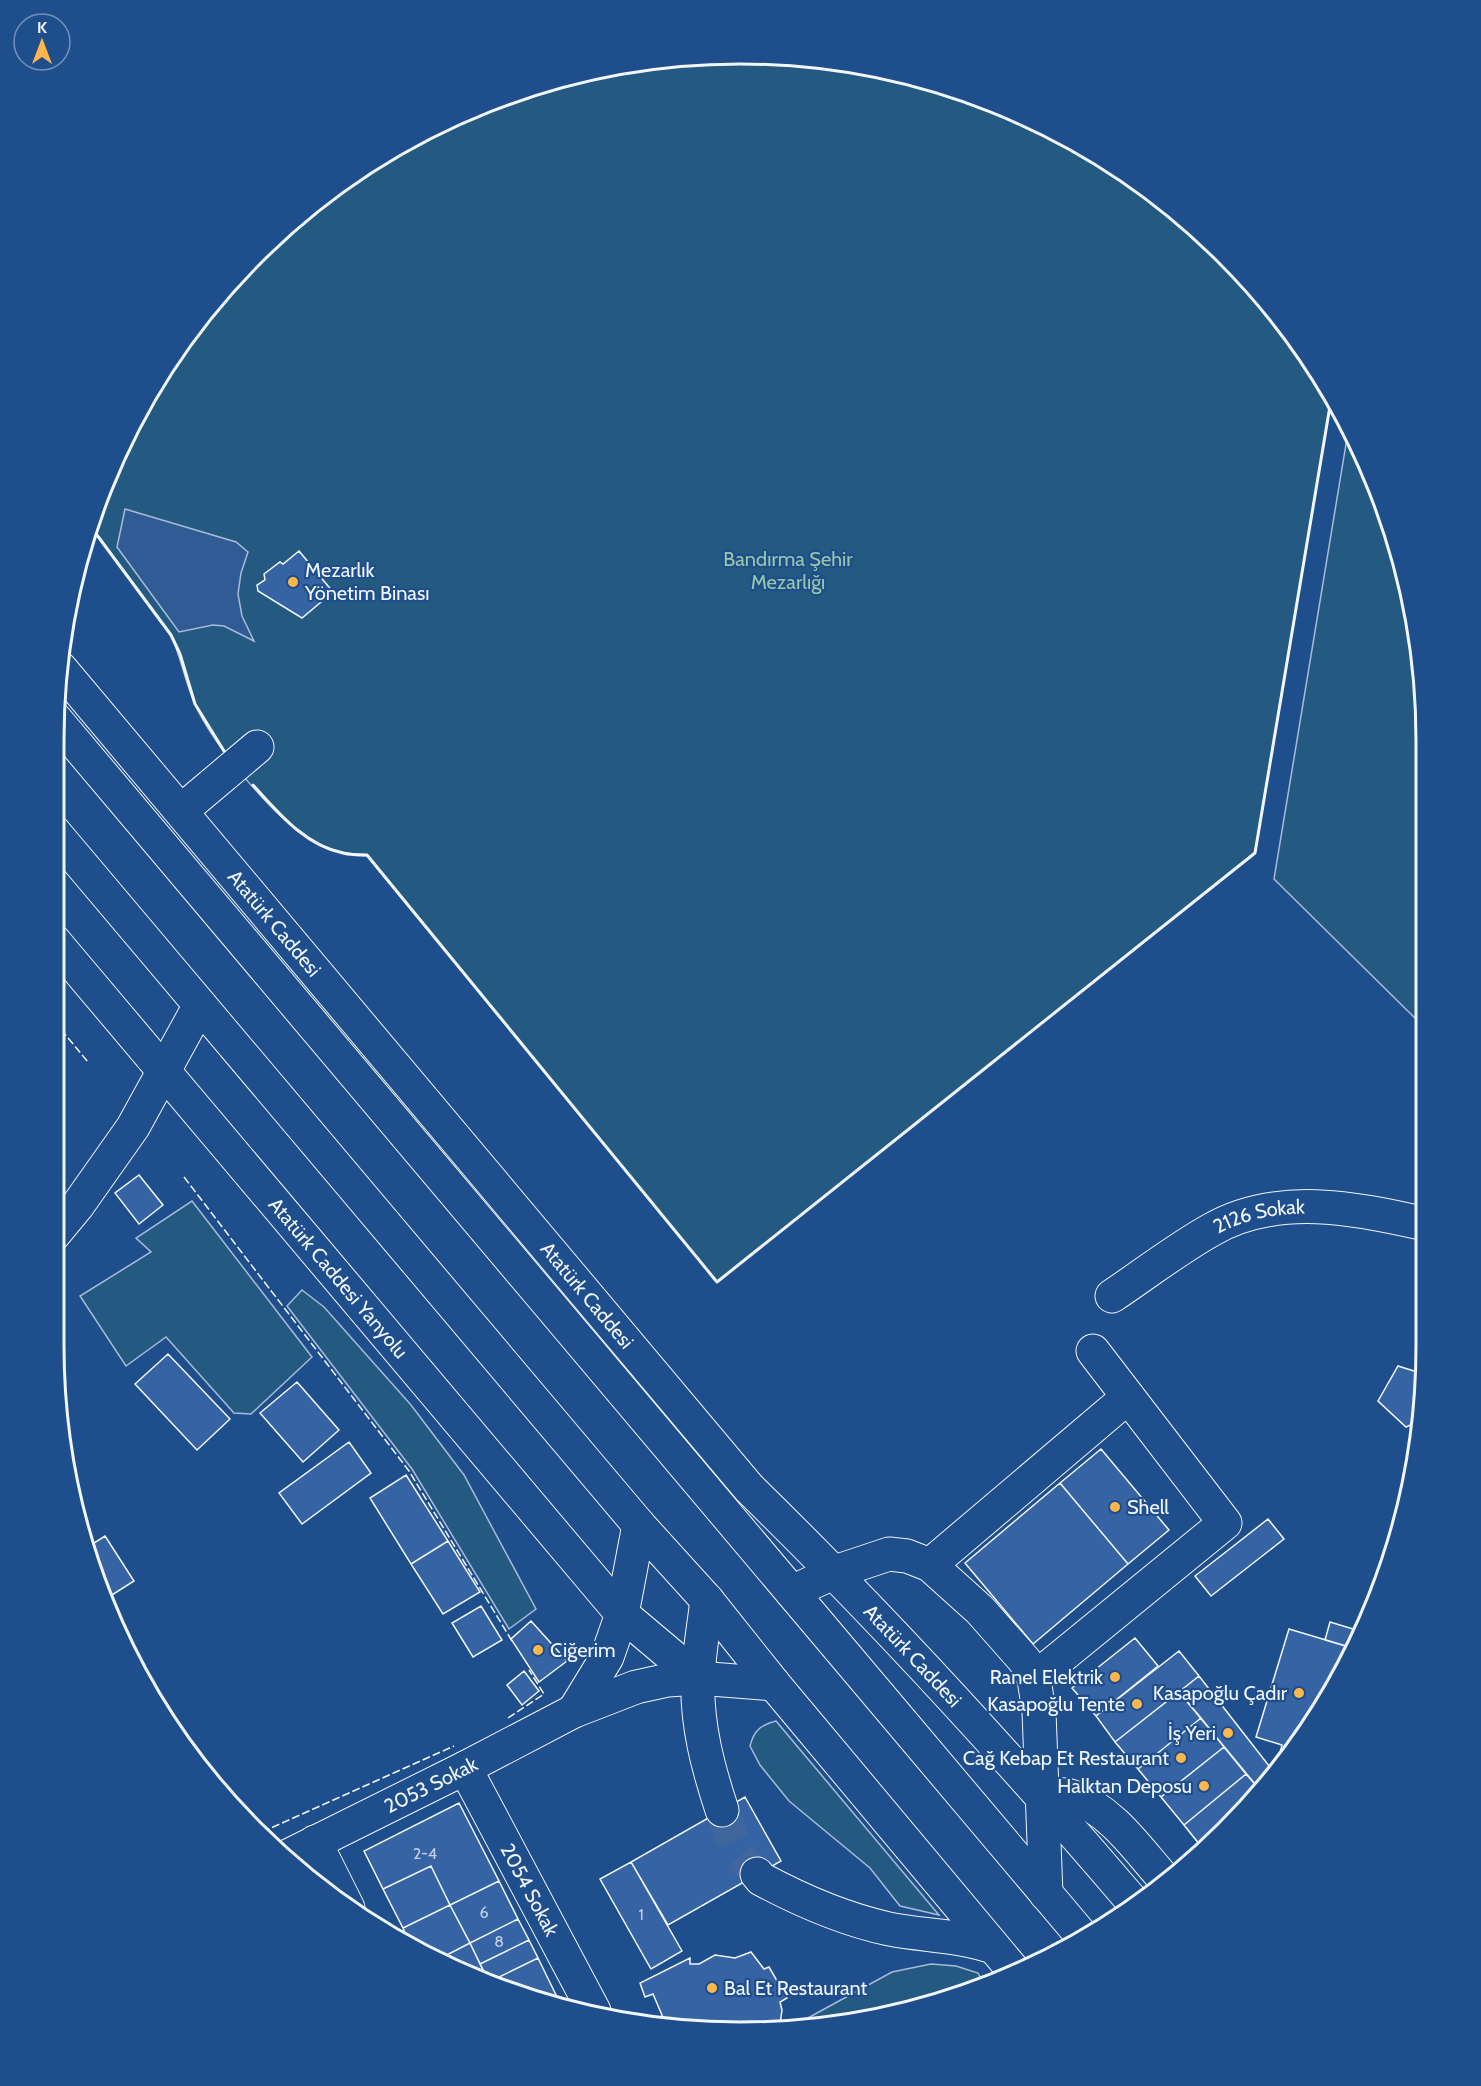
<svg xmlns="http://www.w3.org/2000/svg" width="1481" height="2086" font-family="Cabin,sans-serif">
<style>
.green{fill:#245a82;stroke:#a8bbd7;stroke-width:1.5}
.parking{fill:#305b95;stroke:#a8bbd7;stroke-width:1.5}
.building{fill:#3563a3;stroke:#f2f6ff;stroke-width:1.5}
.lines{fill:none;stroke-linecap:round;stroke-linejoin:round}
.minor-tunnel{stroke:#3f679d;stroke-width:33;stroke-dasharray:33 16;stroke-linecap:butt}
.minor-casing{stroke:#f2f6ff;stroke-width:35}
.major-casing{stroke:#f2f6ff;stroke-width:35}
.highway-casing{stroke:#f2f6ff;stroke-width:35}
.minor{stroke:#1f4e8c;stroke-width:33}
.major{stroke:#1f4e8c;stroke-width:33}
.highway{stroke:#1f4e8c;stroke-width:33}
.fence{stroke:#f2f6ff;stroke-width:1.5;stroke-dasharray:8 3;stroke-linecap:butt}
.wall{stroke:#f2f6ff;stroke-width:3}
.poi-dot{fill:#ffb74d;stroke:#1f4e8c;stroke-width:2}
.labels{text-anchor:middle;stroke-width:4.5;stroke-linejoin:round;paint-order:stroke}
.number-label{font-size:16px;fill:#c3d1e8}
.park-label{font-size:20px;fill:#97c8a6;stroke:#1f4e8c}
.poi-label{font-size:20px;fill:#f2f6ff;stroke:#1f4e8c;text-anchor:end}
.street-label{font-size:20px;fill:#f2f6ff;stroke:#1f4e8c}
.rim{fill:none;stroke:#f2f6ff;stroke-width:3}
</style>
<rect width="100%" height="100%" fill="#1f4e8c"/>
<!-- green -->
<path class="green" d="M785,55L918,77L1044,125L1158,196L1256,288L1331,400L1255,853L717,1282L367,856C350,854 333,852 318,844C278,824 213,745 195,704C185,682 181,657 171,635L91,527L106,478L146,398L196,322L288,225L397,146L519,91L651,60Z
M1349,426L1356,437L1404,562L1421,651L1423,1026L1274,879Z
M192,1201L312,1357L251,1414L234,1413L166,1337L126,1366L80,1296L151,1252L136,1238Z
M302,1290L324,1307L411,1405L464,1475L536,1609L509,1629L412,1469L287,1306Z
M776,1721L939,1915L900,1906L870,1868L789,1801L760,1765L750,1746C754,1730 761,1725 776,1721Z
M931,1964L956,1966L978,1973L983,1982L874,2019L784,2031L892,1972Z"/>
<!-- parking -->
<path class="parking" d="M125,509L236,542L248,552L241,573L238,594L242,616L254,641L224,626L213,625L179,632L117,547Z"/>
<!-- building -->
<path class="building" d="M299,551L333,592L302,618L258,591L257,585L265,580L264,574L280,562L283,564Z
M139,1175L163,1205L139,1224L115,1193Z
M168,1354L230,1419L197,1450L135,1384Z
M1398,1366L1414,1371L1425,1380L1421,1416L1417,1422L1406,1427L1378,1401Z
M297,1382L339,1430L303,1462L260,1413Z
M349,1442L371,1473L302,1524L279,1493Z
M1101,1449L1169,1530L1128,1564L1060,1483Z
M406,1475L448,1541L411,1564L370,1498Z
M1060,1483L1128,1564L1033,1644L965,1563Z
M1268,1519L1284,1539L1211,1596L1195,1576Z
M105,1536L134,1581L104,1600L86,1548Z
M448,1541L480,1592L443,1614L411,1564Z
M481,1606L502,1640L473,1657L452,1623Z
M531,1621L567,1661L539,1682L511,1639Z
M1330,1622L1363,1632L1356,1649L1325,1640Z
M1289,1629L1356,1649L1290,1756L1280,1753L1282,1745L1256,1737Z
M1135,1638L1158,1666L1096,1716L1072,1688Z
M1179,1651L1199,1676L1115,1742L1096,1716Z
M524,1671L539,1691L522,1705L507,1685Z
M1199,1676L1273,1771L1271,1778L1260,1790L1179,1692Z
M1179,1692L1201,1718L1138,1769L1115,1742Z
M1201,1718L1224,1747L1161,1797L1138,1769Z
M1224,1747L1246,1774L1184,1825L1161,1797Z
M1246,1774L1260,1790L1204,1850L1184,1825Z
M745,1797L781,1861L668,1925L631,1862Z
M459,1803L499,1881L450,1905L431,1866L383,1889L364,1851Z
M631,1862L682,1951L651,1969L600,1879Z
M431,1866L450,1905L403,1928L383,1889Z
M499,1881L518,1919L470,1943L450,1905Z
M450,1905L470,1943L439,1959L410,1944L403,1928Z
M518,1919L529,1940L480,1964L470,1943Z
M529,1940L538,1958L489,1982L480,1964Z
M470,1943L489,1982H488L477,1980L439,1959Z
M751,1952L764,1969L769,1967L787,1998L780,2002L782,2010L780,2024L768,2030L681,2027L680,2024L667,2027L653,1994L645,1997L640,1983L690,1958V1964H699L715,1955L735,1958Z
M538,1958L557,1997L551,1999L489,1982Z"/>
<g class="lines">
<!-- minor-tunnel -->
<path class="minor-tunnel" d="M722,1810L739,1854L757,1874"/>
<!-- minor casing -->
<g class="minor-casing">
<g id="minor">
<path d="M181,811L257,747"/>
<path d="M54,1234L78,1205L133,1127L200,1005"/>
<path id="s1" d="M1112,1296C1145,1274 1177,1249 1211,1230C1276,1192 1356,1208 1425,1224"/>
<path d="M930,1565L1128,1397"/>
<path d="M792,1592L835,1572L889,1554L907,1556L930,1565L980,1610L1025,1661L1034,1679L1039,1712L1046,1894"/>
<path d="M707,1600C704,1626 699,1652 698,1678C696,1723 708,1768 722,1810"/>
<path d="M1034,1679L1225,1523L1093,1351"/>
<path d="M574,1711L607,1657L622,1614L639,1525"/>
<path id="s2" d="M465,1768L594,2011"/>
<path d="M1041,1794C1051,1795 1064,1793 1073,1797C1112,1810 1139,1851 1165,1880"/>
<path d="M315,1842L348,1908"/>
<path id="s3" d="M284,1858L465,1768L574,1711L636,1687L668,1680L698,1678"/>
<path d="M757,1874L761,1879C802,1901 843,1919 889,1929C925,1936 958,1935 993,1947"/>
</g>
</g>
<!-- major casing -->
<g class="major-casing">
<g id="major">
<path id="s4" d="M61,669L749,1488C884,1620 1011,1759 1133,1902"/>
<path id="s5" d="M54,941L622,1614L698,1678L774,1684"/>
</g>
</g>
<!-- highway casing -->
<g class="highway-casing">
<path id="highway" d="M56,720L1082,1936
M54,832L639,1525L707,1600L774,1684L1014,1971"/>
</g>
<!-- minor -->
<use href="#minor" class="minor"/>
<!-- major -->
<use href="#major" class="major"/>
<!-- highway -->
<use href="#highway" class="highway"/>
<!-- fence -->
<path class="fence" d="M54,1021L88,1062
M184,1177L409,1471L512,1641
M508,1718L544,1694L529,1670
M262,1832L454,1746"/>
<!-- wall -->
<path class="wall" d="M91,527L171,635L180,654L195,704L224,751
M253,785C278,812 304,845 343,853C351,855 359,855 367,855L717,1282L1255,853L1331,400"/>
</g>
<!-- markers -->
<g class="poi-dot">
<circle cx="293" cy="582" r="6"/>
<circle cx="1115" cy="1507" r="6"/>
<circle cx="538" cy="1650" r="6"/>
<circle cx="1115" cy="1677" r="6"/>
<circle cx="1299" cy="1693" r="6"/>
<circle cx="1137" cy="1704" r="6"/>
<circle cx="1228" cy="1733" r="6"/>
<circle cx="1181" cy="1758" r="6"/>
<circle cx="1204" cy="1786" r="6"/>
<circle cx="712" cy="1988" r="6"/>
</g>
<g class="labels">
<!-- number labels -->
<g class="number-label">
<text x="425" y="1859">2-4</text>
<text x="484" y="1918">6</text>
<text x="641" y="1920">1</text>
<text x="499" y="1947">8</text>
</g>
<!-- park labels -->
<g class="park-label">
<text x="788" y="566">Bandırma Şehir<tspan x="788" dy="23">Mezarlığı</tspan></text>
</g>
<!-- poi labels -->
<g class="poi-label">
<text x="305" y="577" text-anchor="start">Mezarlık<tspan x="305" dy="23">Yönetim Binası</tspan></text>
<text x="1127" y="1514" text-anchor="start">Shell</text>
<text x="550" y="1657" text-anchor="start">Ciğerim</text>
<text x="1103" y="1684">Ranel Elektrik</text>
<text x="1287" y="1700">Kasapoğlu Çadır</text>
<text x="1125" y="1711">Kasapoğlu Tente</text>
<text x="1216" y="1740">İş Yeri</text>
<text x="1169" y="1765">Cağ Kebap Et Restaurant</text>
<text x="1192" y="1793">Halktan Deposu</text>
<text x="724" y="1995" text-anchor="start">Bal Et Restaurant</text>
</g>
<!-- street labels -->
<g class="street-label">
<text dy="7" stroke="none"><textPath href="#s4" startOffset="332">Atatürk Caddesi</textPath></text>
<text dy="7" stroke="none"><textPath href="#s1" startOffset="170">2126 Sokak</textPath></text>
<text dy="7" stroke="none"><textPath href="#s5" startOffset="441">Atatürk Caddesi Yanyolu</textPath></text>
<text dy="7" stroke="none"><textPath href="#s4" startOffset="818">Atatürk Caddesi</textPath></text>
<text dy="7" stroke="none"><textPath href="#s4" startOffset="1304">Atatürk Caddesi</textPath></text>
<text dy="7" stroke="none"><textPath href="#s3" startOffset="164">2053 Sokak</textPath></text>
<text dy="7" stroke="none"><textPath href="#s2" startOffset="138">2054 Sokak</textPath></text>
</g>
</g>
<!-- crop -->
<path d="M0 0H1481V2086H0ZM740 64H740A676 676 0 0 1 1416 740V1346A676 676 0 0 1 740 2022H740A676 676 0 0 1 64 1346V740A676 676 0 0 1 740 64Z" fill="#1f4e8c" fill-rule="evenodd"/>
<path class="rim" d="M740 64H740A676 676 0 0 1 1416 740V1346A676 676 0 0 1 740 2022H740A676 676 0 0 1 64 1346V740A676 676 0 0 1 740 64Z"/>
<!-- north arrow -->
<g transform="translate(42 42)"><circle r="28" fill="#1f4e8c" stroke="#7391ba" stroke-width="1.5"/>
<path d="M0-4.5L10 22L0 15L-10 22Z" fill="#ffb74d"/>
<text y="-9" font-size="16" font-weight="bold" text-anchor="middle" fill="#f2f6ff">K</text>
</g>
</svg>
